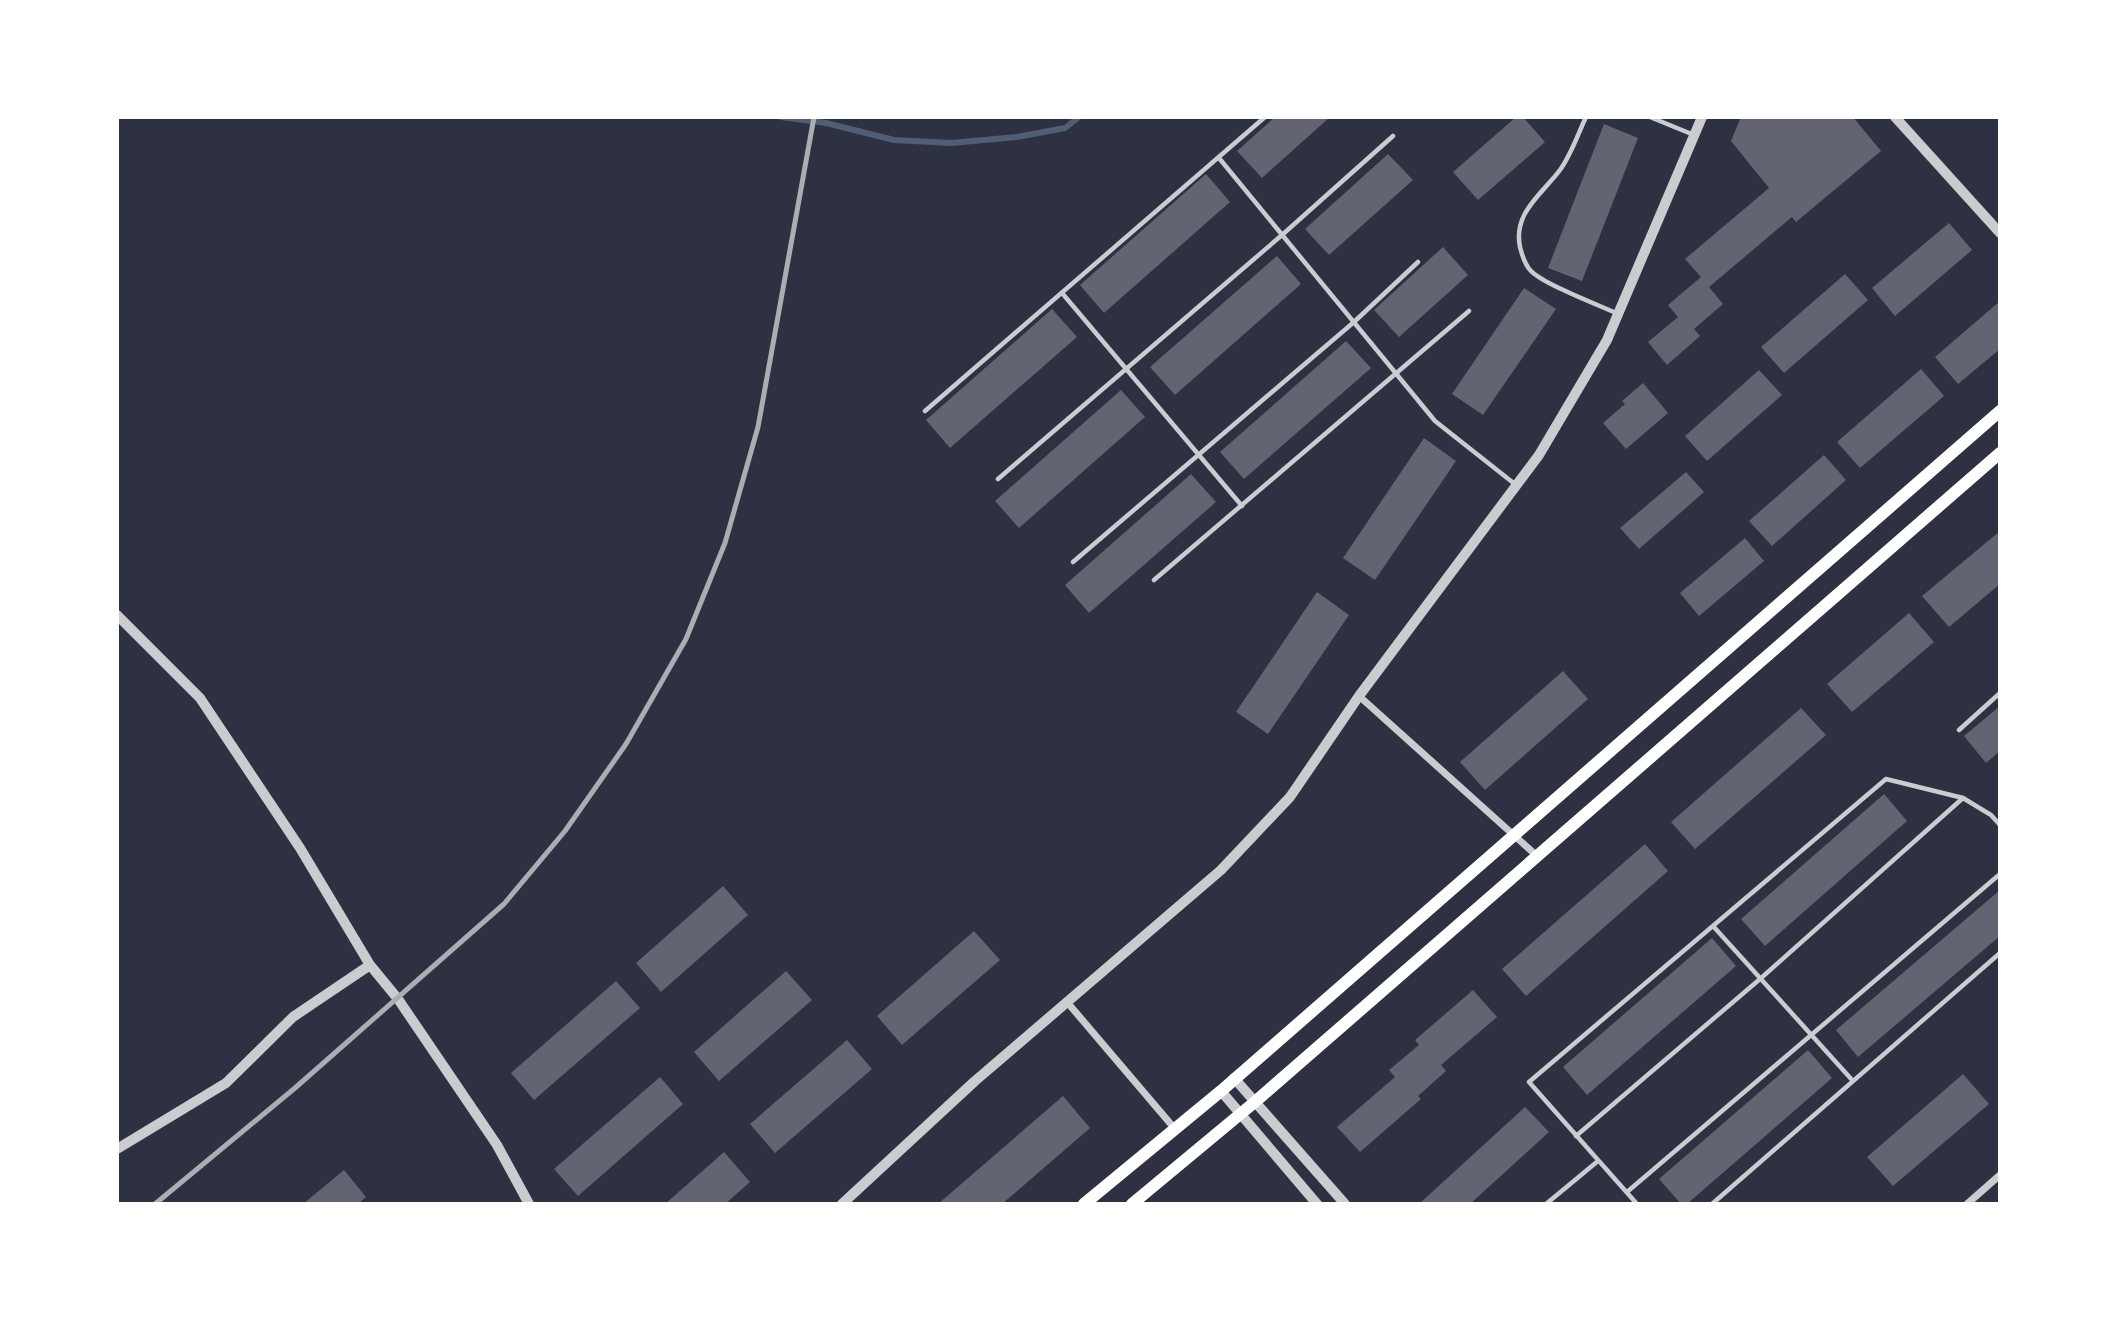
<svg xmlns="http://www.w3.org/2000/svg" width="2117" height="1321" font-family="Figtree,sans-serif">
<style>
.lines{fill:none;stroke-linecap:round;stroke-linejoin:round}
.stream{stroke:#4f5d75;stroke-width:6}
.building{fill:#626471}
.service{stroke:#caccd0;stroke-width:4.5}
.minor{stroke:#caccd0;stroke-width:7}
.tertiary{stroke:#caccd0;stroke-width:10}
.primary{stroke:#fff;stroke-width:12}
.rail{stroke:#abadb3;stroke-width:5}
</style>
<rect width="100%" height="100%" fill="#2d3142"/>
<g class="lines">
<!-- stream -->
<path class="stream" d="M781,117L826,123L894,140L951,143L1017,137L1065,128L1079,117"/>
</g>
<!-- building -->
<path class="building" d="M1275,117H1330L1262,178L1237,151Z
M1516,117H1523L1545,142L1478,200L1453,172Z
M1741,117H1853L1881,151L1796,222L1792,217L1709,287L1723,304L1694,329L1700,336L1667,365L1648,342L1678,317L1668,305L1701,277L1685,259L1769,188L1731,141Z
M1604,124L1638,138L1582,281L1548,268Z
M1388,154L1413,180L1329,255L1305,229Z
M1206,174L1230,202L1104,313L1080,285Z
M1949,223L1972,250L1895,316L1872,288Z
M1443,247L1468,275L1399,337L1374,310Z
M1277,256L1301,284L1175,395L1150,367Z
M1845,274L1868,300L1784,373L1761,347Z
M1524,288L1556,309L1483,415L1452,394Z
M2000,301V349L1958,384L1935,357Z
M1052,309L1077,337L950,448L926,420Z
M1346,341L1371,368L1244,479L1220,452Z
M1921,369L1944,396L1860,468L1837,442Z
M1759,370L1782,395L1707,461L1685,436Z
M1643,383L1668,413L1626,449L1603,423L1625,404L1622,401Z
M1121,390L1145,417L1019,528L995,501Z
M1424,438L1456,461L1375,580L1343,558Z
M1824,455L1846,480L1772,546L1749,521Z
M1686,472L1704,492L1639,549L1620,528Z
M1191,474L1216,502L1089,613L1065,585Z
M2000,531V584L1949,627L1922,596Z
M1745,538L1764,561L1699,616L1680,593Z
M1317,592L1349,615L1268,734L1236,712Z
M1909,613L1934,642L1852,712L1827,684Z
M1563,671L1588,699L1485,790L1460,762Z
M2000,706V751L1986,763L1964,736Z
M1801,708L1826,735L1695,849L1671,822Z
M1884,794L1907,821L1765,946L1741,919Z
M1645,844L1668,871L1526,996L1502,969Z
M723,886L748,915L661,992L636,963Z
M2000,890V936L1858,1057L1836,1030Z
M974,931L1000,960L902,1045L877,1016Z
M1712,938L1736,966L1587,1095L1563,1067Z
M786,971L812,1000L719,1081L694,1052Z
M616,981L640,1008L534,1100L511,1073Z
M1473,990L1497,1017L1441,1065L1446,1071L1418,1096L1421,1099L1360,1152L1337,1127L1395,1077L1389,1070L1419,1045L1415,1040Z
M847,1040L872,1069L775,1153L750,1124Z
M1808,1050L1832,1078L1687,1204H1681L1659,1179Z
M1963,1074L1989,1104L1893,1186L1867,1157Z
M660,1077L683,1104L578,1196L554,1169Z
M1063,1096L1090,1128L1002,1204H938Z
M1525,1107L1549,1132L1470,1204H1419Z
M724,1152L750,1182L725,1204H665Z
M344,1170L366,1197L358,1204H303Z"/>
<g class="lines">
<!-- service -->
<path class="service" d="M1586,117C1578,134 1571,155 1560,170C1541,195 1513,213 1520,247C1522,255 1526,266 1531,271C1543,284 1599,305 1618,314
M1650,117L1694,135
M1219,158L1435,421L1516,485
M1062,293L1242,506
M925,411L1265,117
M998,479L1282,235L1393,136
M1073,562L1354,322L1418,262
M1154,580L1469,311
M1959,730L2000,693
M1713,926L1853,1081
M1576,1136L1760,979L1963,798
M1627,1192L2000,874
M1546,1204L1598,1161
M1637,1204L1529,1082L1886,779L1963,798L1991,815L2000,825
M1712,1204L2000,953"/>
<!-- minor -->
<path class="minor" d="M1359,696L1537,856
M1067,1002L1175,1129
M1967,1204L2000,1175"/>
<!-- tertiary -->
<path class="tertiary" d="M1895,117L2000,233
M117,615L200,698L300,848L370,965L398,999L497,1145L529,1204
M1234,1078L1345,1204
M1221,1091L1317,1204
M117,1149L226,1083L293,1017L370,965
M842,1204L975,1081L1221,870L1290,797L1359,696L1539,455L1607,340L1702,117"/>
<!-- primary -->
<path class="primary" d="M1084,1204L1221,1091L2000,411
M1132,1204L1256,1101L2000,453"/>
<!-- rail -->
<path class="rail" d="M155,1204L295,1088L504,904L565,831L626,744L686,639L725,543L758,427L814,117"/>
</g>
<!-- border -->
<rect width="2117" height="1321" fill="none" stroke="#ffffff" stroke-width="238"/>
</svg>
